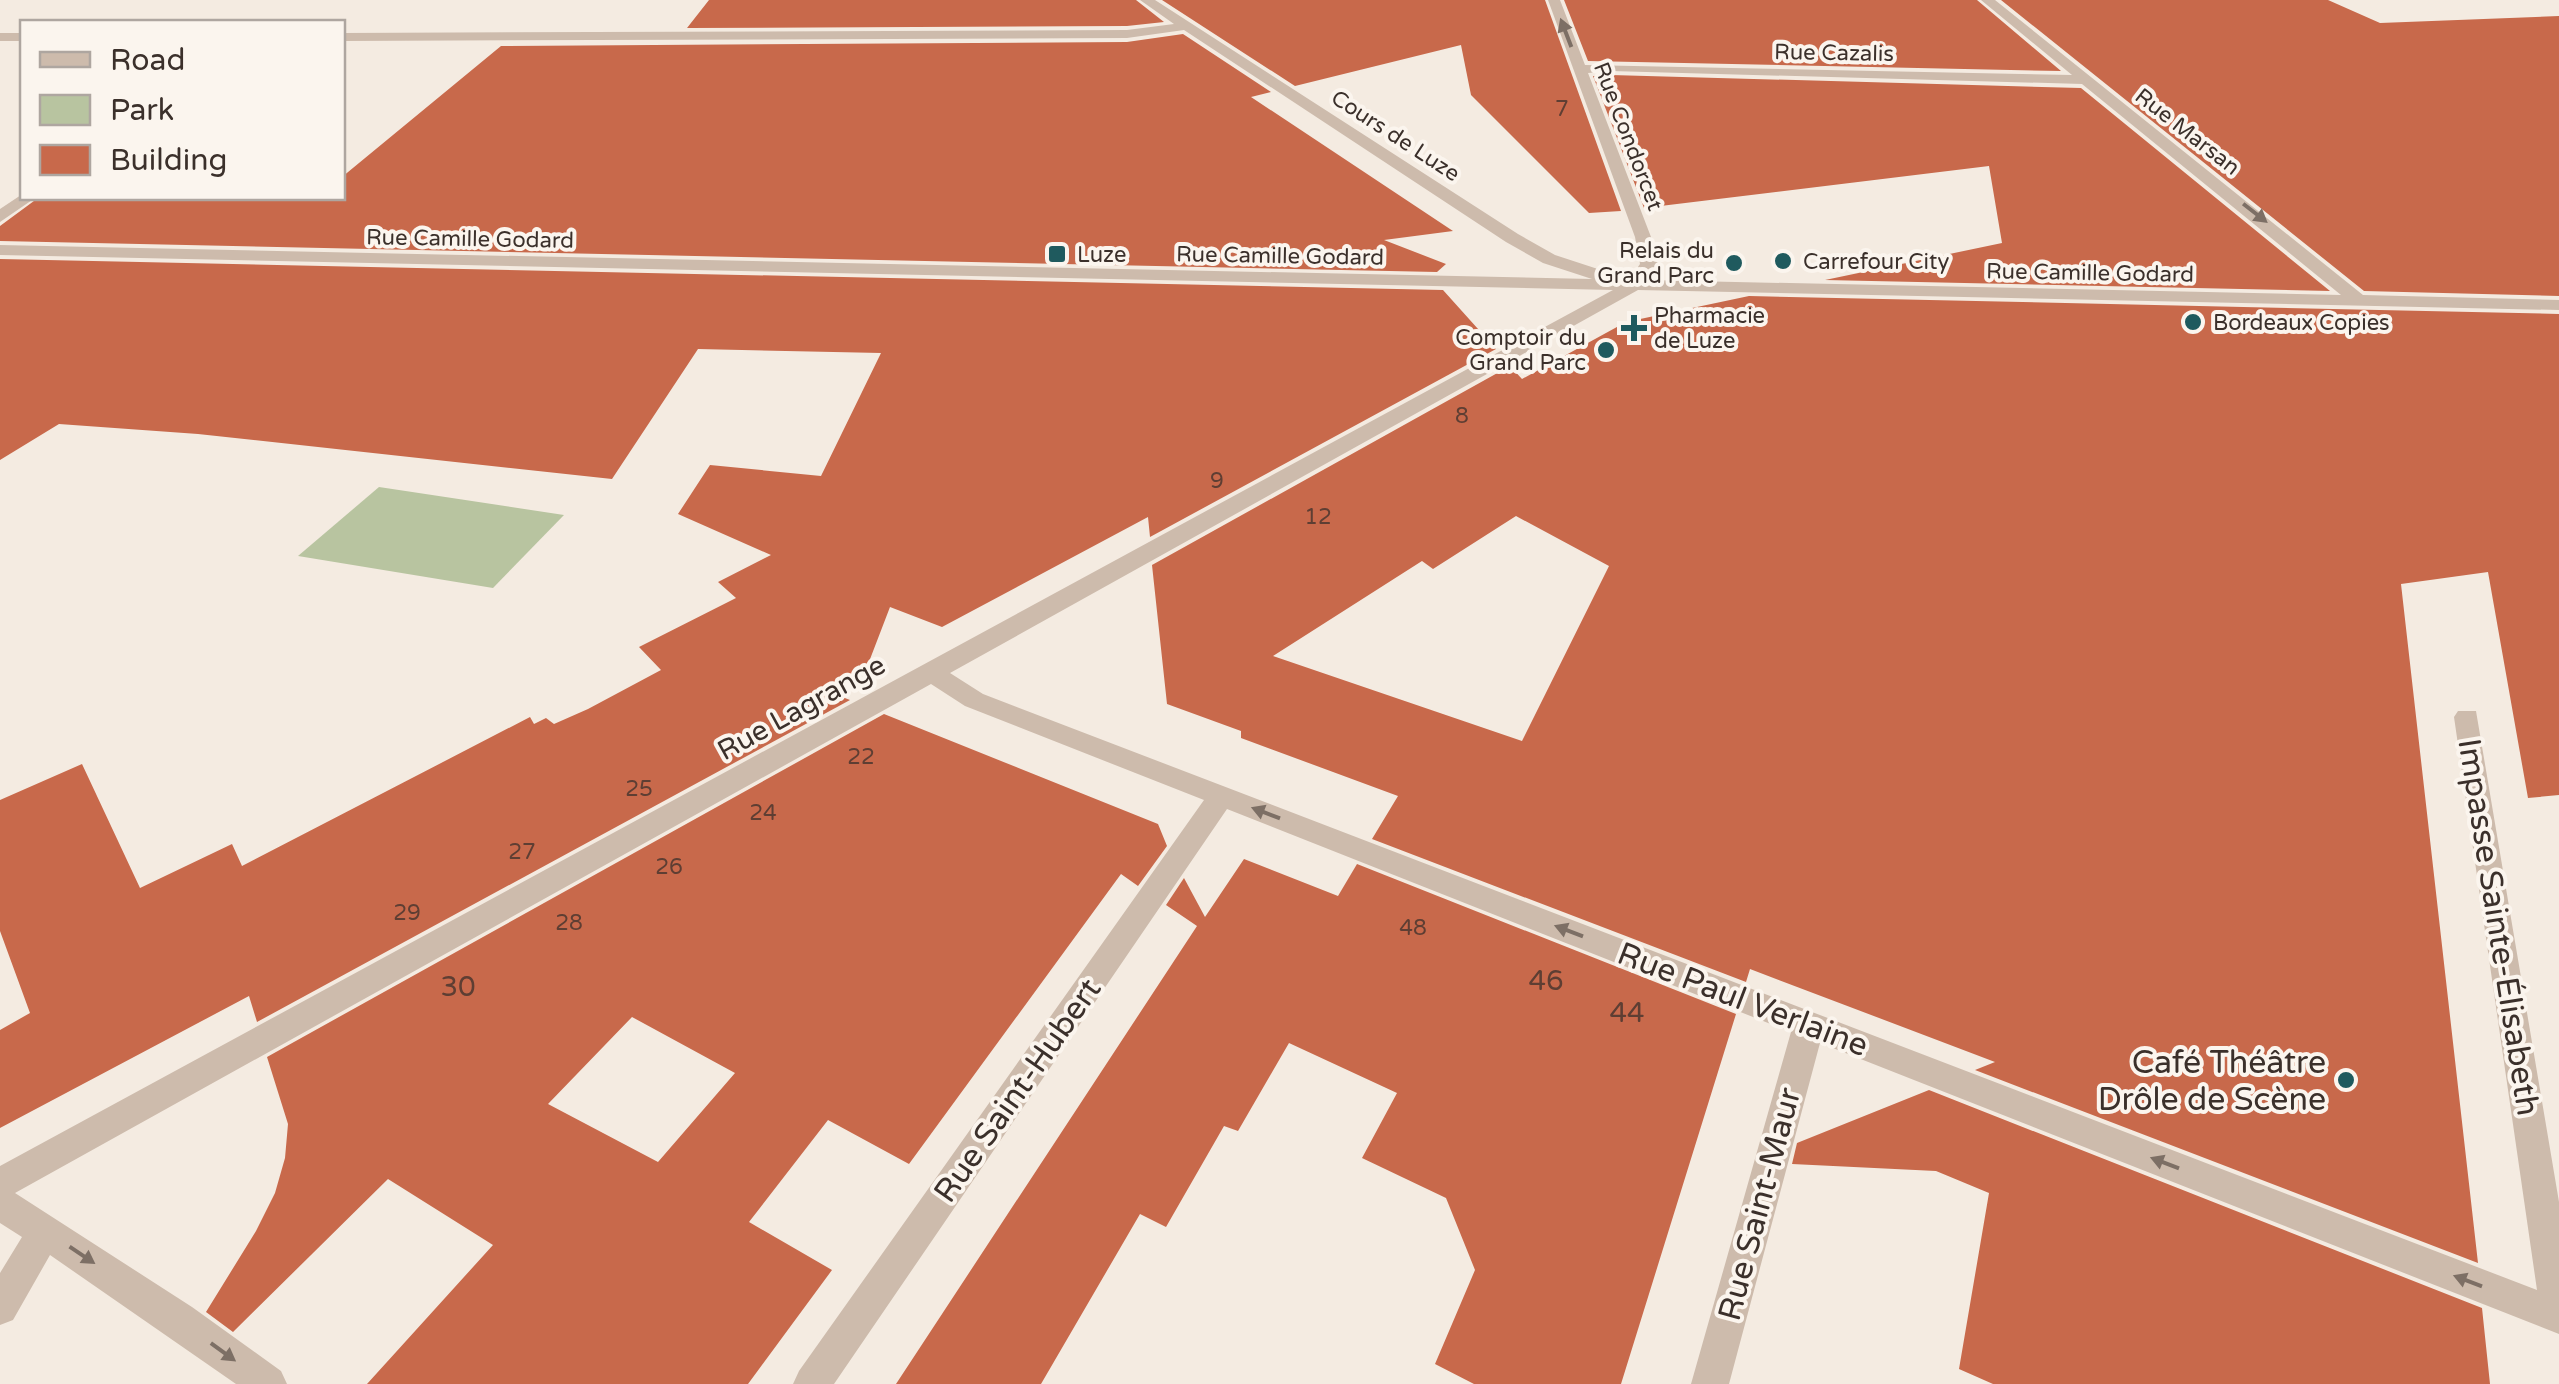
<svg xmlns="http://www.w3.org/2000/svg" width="2559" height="1384" font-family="'Varela Round',sans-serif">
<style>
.green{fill:#b8c4a0}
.building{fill:#c8694b;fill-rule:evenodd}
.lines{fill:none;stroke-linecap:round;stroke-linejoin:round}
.minor{fill:#cdbbac;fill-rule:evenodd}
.oneway{fill:#7d6f65}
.poi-dot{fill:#1f5a5e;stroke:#fbf5ee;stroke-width:4}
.labels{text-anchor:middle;stroke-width:8;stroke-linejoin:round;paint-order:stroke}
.far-street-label{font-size:22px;fill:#3b302b;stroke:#fbf5ee}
.number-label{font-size:22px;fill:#5e3e33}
.far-poi-label{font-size:22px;fill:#3b302b;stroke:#fbf5ee;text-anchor:start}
.street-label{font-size:28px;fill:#3b302b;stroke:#fbf5ee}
.near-number-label{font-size:28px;fill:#5e3e33}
.near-street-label{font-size:32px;fill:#3b302b;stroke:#fbf5ee}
.near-poi-label{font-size:32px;fill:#3b302b;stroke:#fbf5ee;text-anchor:end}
</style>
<rect width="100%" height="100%" fill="#f4ebe1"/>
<!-- green -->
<path class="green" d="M379,487L564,515L493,588L298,556Z"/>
<!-- building -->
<path class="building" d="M709,0H1136L1164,22L1127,26L687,28Z
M1162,0H1545L1621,211L1589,213L1471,95L1461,45L1295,86Z
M1564,0H1977L2061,71L1588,61Z
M2001,0H2328L2380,23L2559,16V296L2364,291Z
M1183,34L1271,92L1251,97L1453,231L1384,240L1446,264L1437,272L0,241V226L38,198H342V177L501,46L1127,42Z
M1611,75L2081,88L2330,291L1825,280L2002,243L1989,166L1644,208L1593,76Z
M0,259L1443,290L1496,349L1150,537L1148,517L942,627L890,607L867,667L824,690L850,700L257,1022L249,996L0,1128V1030L30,1013L0,931V800L82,764L140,888L232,844L242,866L530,717L534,724L546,718L554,724L588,709L661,670L639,647L736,598L718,582L771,555L678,514L710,465L821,476L881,353L698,349L612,479L198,434L59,424L0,460Z
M1749,296L2559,314V795L2528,798L2488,572L2401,584L2478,1263L1975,1070L1995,1062L1750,969L1746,982L1372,839L1398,796L1241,738V731L1167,704L1152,565L1510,366L1522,379L1626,322ZM1516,516L1609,566L1522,741L1273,656L1422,561L1433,569Z
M884,714L1158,824L1167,846L1138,886L1121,874L909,1164L828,1120L749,1222L832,1270L748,1384H367L493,1245L388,1179L233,1332L206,1312L256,1231L275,1193L285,1158L288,1124L267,1057ZM632,1017L735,1073L658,1162L548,1104Z
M1244,859L1338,896L1357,864L1736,1014L1621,1384H1474L1435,1364L1475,1270L1446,1198L1362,1158L1397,1093L1289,1043L1238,1131L1224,1126L1166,1227L1140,1214L1041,1384H896L1197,926L1166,905L1184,878L1205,917Z
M1929,1090L2482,1308L2490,1384H1993L1959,1369L1989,1193L1936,1171L1792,1164L1797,1143Z"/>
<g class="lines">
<!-- minor -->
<path class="minor" d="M1140,0H1155L1518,234L1555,255L1610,273L1611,279L1629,280L1640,264L1635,237L1548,0H1560L1585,65L2072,75L1981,0H1995L2363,295L2559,300V310L1638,290L950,673L983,694L2537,1290L2454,717L2458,711H2476L2559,1202V1334L1820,1043L1729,1384H1691L1791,1032L1227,809L834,1384H793L799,1371L1204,800L965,706L931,684L15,1193L192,1307L281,1371L287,1384H236L50,1255L13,1320L0,1325V1273L22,1237L0,1223V1166L1613,290L0,255V245L1592,279L1543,263L1506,242L1184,30L1127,38L342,41V33L1127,30L1174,24ZM1611,71L2082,84L2341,295L1646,280L1658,264L1651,237L1588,73Z
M0,33H22V41H0Z
M21,195L35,198L0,222V209Z"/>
</g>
<!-- one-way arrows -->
<defs><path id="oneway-solid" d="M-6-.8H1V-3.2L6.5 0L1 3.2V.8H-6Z" transform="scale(2.5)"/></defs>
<g class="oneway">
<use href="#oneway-solid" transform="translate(1566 33) rotate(-111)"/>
<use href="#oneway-solid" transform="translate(2255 213) rotate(38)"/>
<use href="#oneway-solid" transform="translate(1266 813) rotate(-159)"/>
<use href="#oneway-solid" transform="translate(1569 931) rotate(-159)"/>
<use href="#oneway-solid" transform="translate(2165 1163) rotate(-159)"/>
<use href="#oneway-solid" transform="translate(82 1255) rotate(34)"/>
<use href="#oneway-solid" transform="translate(2468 1281) rotate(-159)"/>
<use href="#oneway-solid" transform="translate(223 1352) rotate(36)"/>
</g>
<!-- markers -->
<g class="poi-dot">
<rect x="1047" y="244" width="20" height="20" rx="5"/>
<circle cx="1783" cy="261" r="10"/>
<circle cx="1734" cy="263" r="10"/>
<circle cx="2193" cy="322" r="10"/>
<path d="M1629 313h10v10h10v10h-10v10h-10v-10h-10v-10h10z"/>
<circle cx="1606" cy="350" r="10"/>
<circle cx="2346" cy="1080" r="10"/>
</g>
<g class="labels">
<!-- far-street labels -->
<g class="far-street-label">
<text transform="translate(1834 52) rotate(1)" y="8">Rue Cazalis</text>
<text transform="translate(2188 131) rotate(38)" y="8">Rue Marsan</text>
<text transform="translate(1396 135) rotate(33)" y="8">Cours de Luze</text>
<text transform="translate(1629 136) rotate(69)" y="8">Rue Condorcet</text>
<text transform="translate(470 238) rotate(1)" y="8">Rue Camille Godard</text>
<text transform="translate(1280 255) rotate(1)" y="8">Rue Camille Godard</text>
<text transform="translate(2090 272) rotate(1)" y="8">Rue Camille Godard</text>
</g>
<!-- number labels -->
<g class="number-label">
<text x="1562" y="116">7</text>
<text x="1462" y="423">8</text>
<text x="1217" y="488">9</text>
<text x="1318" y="524">12</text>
<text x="861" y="764">22</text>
<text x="639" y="796">25</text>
<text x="763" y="820">24</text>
<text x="522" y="859">27</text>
<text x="669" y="874">26</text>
<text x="407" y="920">29</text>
<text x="569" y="930">28</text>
<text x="1413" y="935">48</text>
</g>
<!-- far-poi labels -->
<g class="far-poi-label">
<text x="1714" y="258" text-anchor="end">Relais du<tspan x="1714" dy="25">Grand Parc</tspan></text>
<text x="1077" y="262">Luze</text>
<text x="1803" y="269">Carrefour City</text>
<text x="1654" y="323">Pharmacie<tspan x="1654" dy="25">de Luze</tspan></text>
<text x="2213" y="330">Bordeaux Copies</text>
<text x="1586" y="345" text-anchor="end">Comptoir du<tspan x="1586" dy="25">Grand Parc</tspan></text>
</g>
<!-- street labels -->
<g class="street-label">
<text transform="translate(801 707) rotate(-29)" y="10">Rue Lagrange</text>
</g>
<!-- near-number labels -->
<g class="near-number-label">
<text x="1546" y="990">46</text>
<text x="458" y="996">30</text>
<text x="1627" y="1022">44</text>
</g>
<!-- near-street labels -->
<g class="near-street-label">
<text transform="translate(2499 927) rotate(81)" y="11">Impasse Sainte-Élisabeth</text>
<text transform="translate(1743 999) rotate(21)" y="11">Rue Paul Verlaine</text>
<text transform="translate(1017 1090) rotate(-55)" y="11">Rue Saint-Hubert</text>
<text transform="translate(1759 1204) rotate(-75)" y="11">Rue Saint-Maur</text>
</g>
<!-- near-poi labels -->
<g class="near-poi-label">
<text x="2326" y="1073">Café Théâtre<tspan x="2326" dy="37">Drôle de Scène</tspan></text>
</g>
</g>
<!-- legend -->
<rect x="20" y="20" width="325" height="180" fill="#fbf5ee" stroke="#aea6a0" stroke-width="2.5"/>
<rect x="40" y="52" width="50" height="15" fill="#cdbbac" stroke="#aea6a0" stroke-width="2.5"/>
<text x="110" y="70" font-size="30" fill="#3b302b">Road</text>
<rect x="40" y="95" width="50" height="30" fill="#b8c4a0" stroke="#aea6a0" stroke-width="2.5"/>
<text x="110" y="120" font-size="30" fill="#3b302b">Park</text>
<rect x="40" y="145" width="50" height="30" fill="#c8694b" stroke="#aea6a0" stroke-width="2.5"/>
<text x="110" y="170" font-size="30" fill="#3b302b">Building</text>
</svg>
